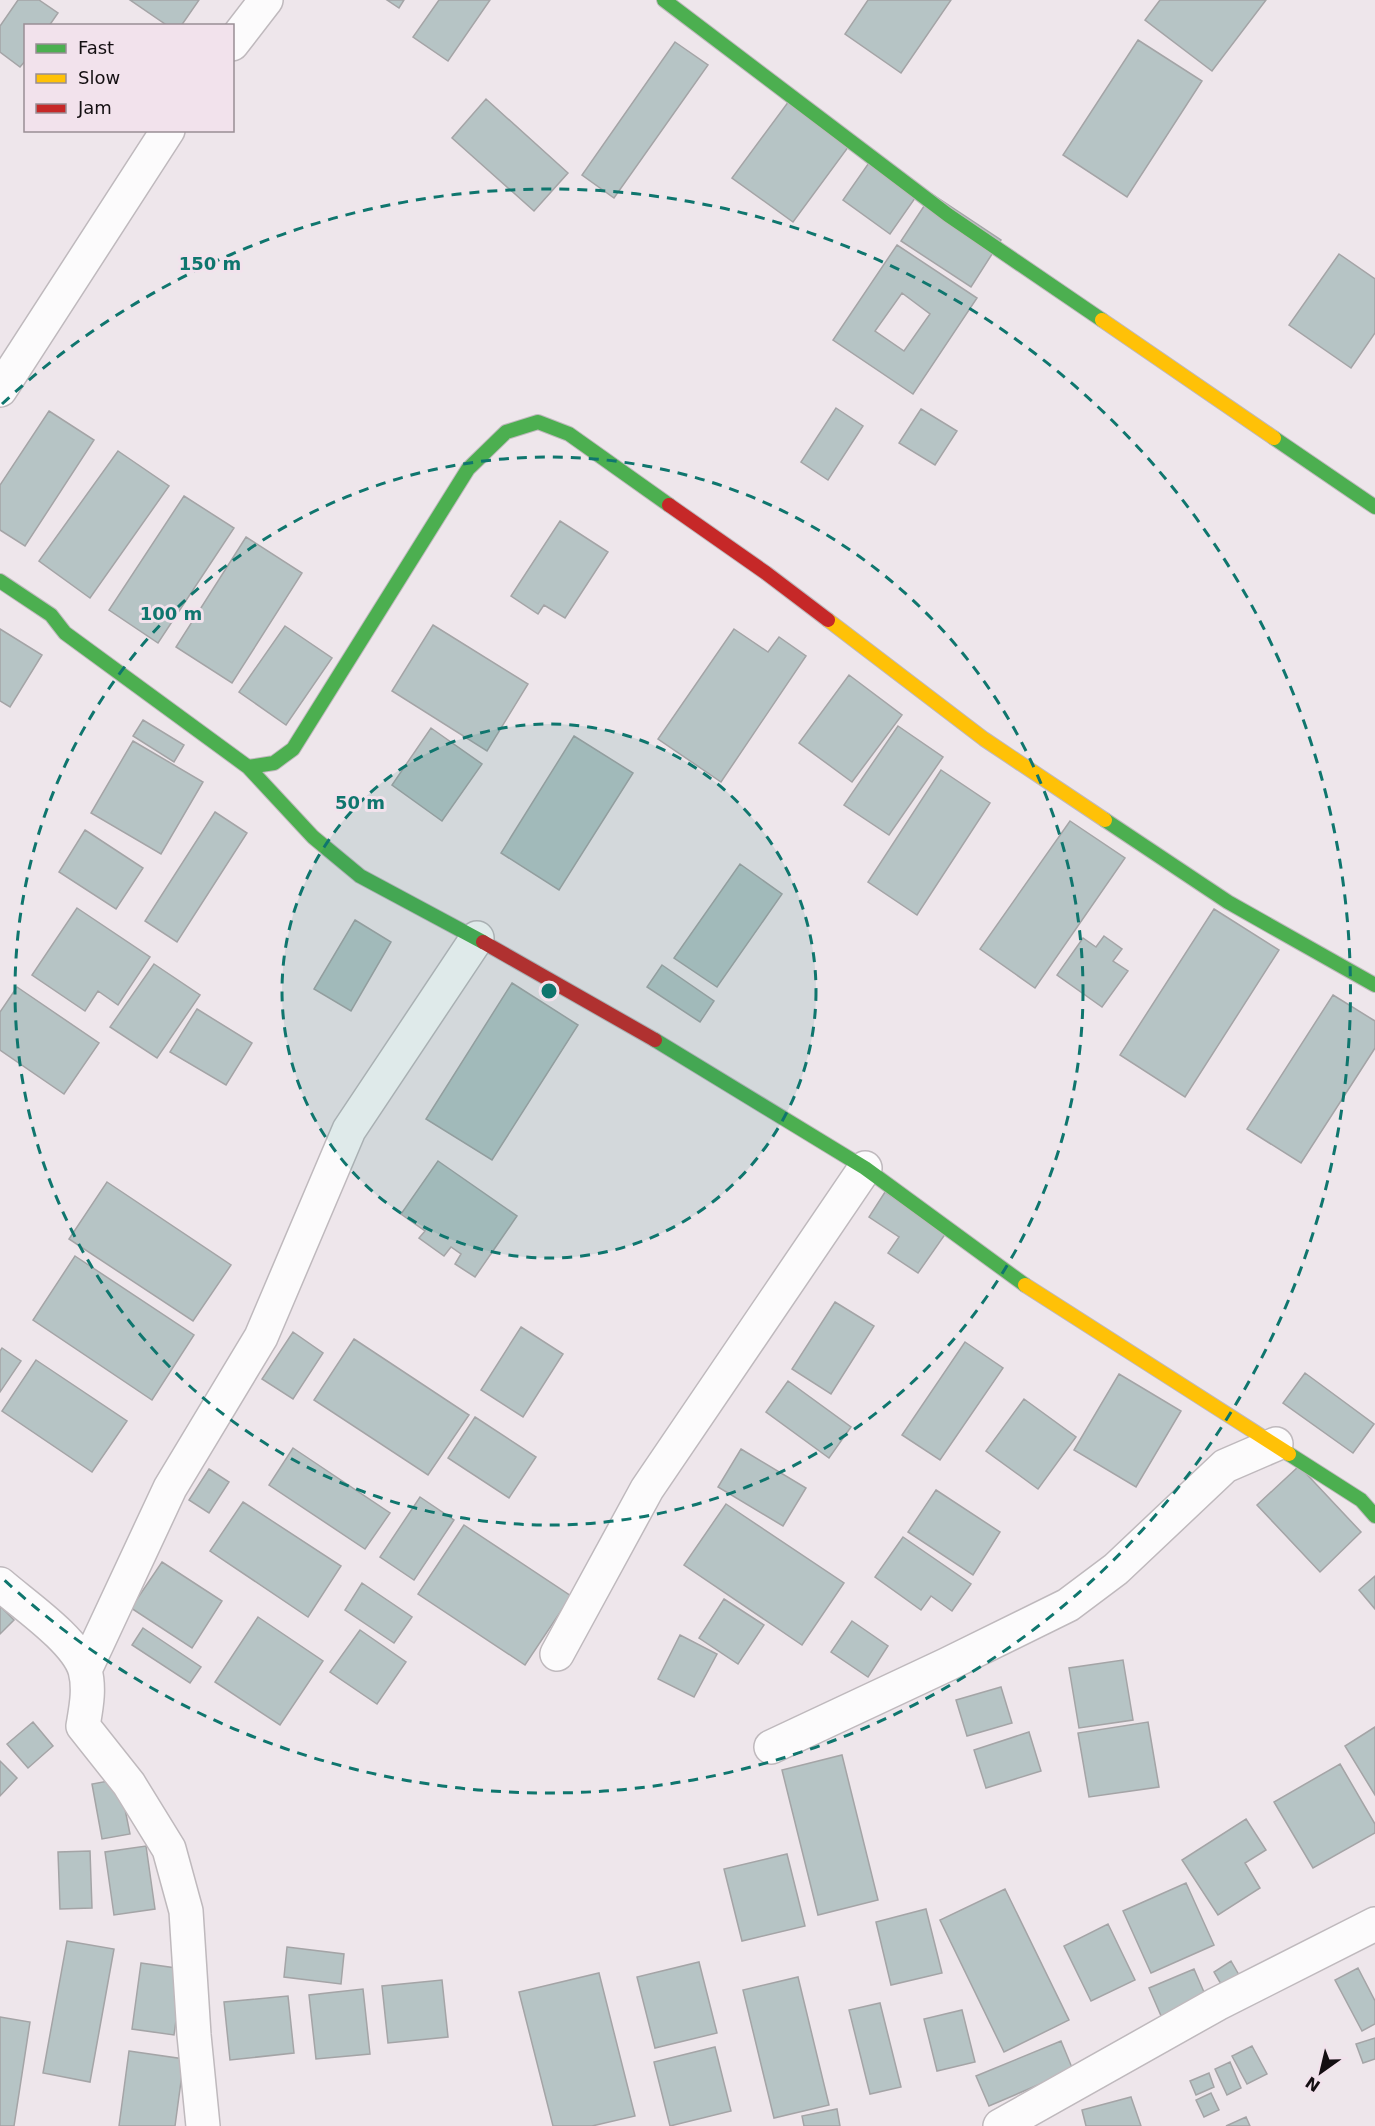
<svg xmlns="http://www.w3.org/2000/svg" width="1375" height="2126" font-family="'DejaVu Sans',sans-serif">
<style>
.building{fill:#b6c4c5;stroke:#a4a4a6;stroke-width:1.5;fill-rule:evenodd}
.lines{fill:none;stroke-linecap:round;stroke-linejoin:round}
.street-casing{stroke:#bfb9bd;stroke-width:36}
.fast-casing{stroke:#bfb9bd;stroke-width:16}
.slow-casing{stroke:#bfb9bd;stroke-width:16}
.jam-casing{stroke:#bfb9bd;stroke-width:16}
.street{stroke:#fcfbfc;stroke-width:33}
.fast{stroke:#4caf50;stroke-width:14}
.slow{stroke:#ffc107;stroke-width:14}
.jam{stroke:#c62828;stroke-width:14}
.ring{fill:none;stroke:#0f766e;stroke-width:3;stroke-dasharray:10 8}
.centre{fill:#0f766e;stroke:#f2e2ec;stroke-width:3}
.ring-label{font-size:18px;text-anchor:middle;font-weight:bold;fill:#0f766e;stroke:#f2e2ec;stroke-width:6;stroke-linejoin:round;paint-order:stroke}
</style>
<rect width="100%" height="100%" fill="#eee6eb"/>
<!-- building -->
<path class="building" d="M18,0H39L58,13L49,26H26V60L20,67L0,52V26Z
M130,0H199L181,26H168Z
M387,0H404L399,8Z
M439,0H490L448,61L413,37Z
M868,0H951L901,73L845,34Z
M1160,0H1266L1212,71L1145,20Z
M1138,40L1202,81L1127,197L1063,155Z
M675,42L708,65L614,198L582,175Z
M486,99L568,173L534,211L452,138Z
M789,101L849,146L793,222L732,178Z
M873,157L920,191L890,234L843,200Z
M932,194L1001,240L971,287L901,241Z
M897,245L977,298L913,394L833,340ZM902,293L930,314L904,351L875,331Z
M1339,254L1375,279V333L1351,368L1289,325Z
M836,408L863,426L828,480L801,462Z
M921,409L957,431L935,465L899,443Z
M49,411L94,440L25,546L0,530V485Z
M118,451L169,486L90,598L39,561Z
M184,496L234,528L158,643L109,610Z
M560,521L608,552L565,618L544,605L538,614L511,596Z
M246,537L302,573L232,683L176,647Z
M433,625L528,684L487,751L392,691Z
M285,626L332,658L286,725L239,692Z
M0,629L42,655L10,707L0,701Z
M734,629L768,652L779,637L806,656L721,782L658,739Z
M849,675L902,715L852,782L799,743Z
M143,720L184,745L174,762L133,736Z
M898,726L943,757L889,835L844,805Z
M431,728L482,764L442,821L392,785Z
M574,736L633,773L559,890L501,853Z
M133,741L203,782L161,854L91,813Z
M941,770L990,803L917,915L868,882Z
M215,812L247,833L177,942L145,921Z
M1070,821L1125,858L1035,988L980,949Z
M85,830L143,868L116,909L59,872Z
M740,864L782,894L717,987L674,958Z
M77,908L150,957L118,1005L98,991L85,1011L32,975Z
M1214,909L1279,950L1185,1097L1120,1055Z
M355,920L391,942L351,1011L314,989Z
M1104,936L1122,949L1113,961L1128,971L1102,1007L1057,975L1083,938L1096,947Z
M154,964L200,995L157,1058L110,1027Z
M662,965L714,1001L700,1022L647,987Z
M512,983L578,1025L492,1160L426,1119Z
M17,987L99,1043L64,1094L0,1050V1012Z
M1333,995L1375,1021V1048L1301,1163L1247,1129Z
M197,1009L252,1043L226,1085L170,1052Z
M438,1161L517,1216L475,1277L455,1264L461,1254L451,1247L444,1256L419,1238L425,1231L401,1214Z
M107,1182L231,1265L193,1321L69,1239Z
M885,1192L946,1233L918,1273L888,1253L899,1237L869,1217Z
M75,1256L194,1335L152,1400L33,1320Z
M835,1302L874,1326L831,1394L792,1369Z
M521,1327L563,1354L523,1417L481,1390Z
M293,1332L323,1353L293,1399L262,1379Z
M354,1339L469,1415L428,1475L314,1400Z
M965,1342L1003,1368L940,1460L902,1435Z
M2,1348L21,1361L0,1392V1351Z
M36,1360L127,1421L92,1472L2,1411Z
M1305,1373L1374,1424L1353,1453L1283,1403Z
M1119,1374L1181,1411L1136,1487L1074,1450Z
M788,1381L851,1427L829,1458L766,1412Z
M1024,1399L1076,1437L1038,1489L986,1451Z
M475,1417L536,1457L509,1498L448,1458Z
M293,1448L390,1513L365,1549L269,1485Z
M741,1449L806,1488L783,1526L718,1487Z
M1299,1466L1361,1532L1320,1572L1257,1505Z
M209,1469L229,1482L209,1513L189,1500Z
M936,1490L1000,1532L973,1575L908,1532Z
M420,1497L454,1520L414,1580L380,1557Z
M243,1502L341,1566L308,1617L210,1551Z
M726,1504L844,1583L802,1645L684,1565Z
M464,1525L571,1596L525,1665L418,1594Z
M903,1537L971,1584L952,1611L931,1596L921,1610L875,1577Z
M162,1562L222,1601L192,1648L131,1608Z
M1375,1576V1609L1359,1590Z
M362,1583L412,1617L394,1643L345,1610Z
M724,1599L764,1625L738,1664L699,1638Z
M0,1606L14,1620L0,1634Z
M258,1617L323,1661L280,1725L215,1682Z
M852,1621L888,1646L868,1677L831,1652Z
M143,1628L201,1667L190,1683L132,1645Z
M360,1630L406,1662L377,1704L330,1672Z
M680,1635L717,1654L694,1697L658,1679Z
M1123,1660L1133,1720L1079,1728L1069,1668Z
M1001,1687L1012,1723L967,1736L956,1700Z
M33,1722L53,1746L28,1768L7,1744Z
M1148,1722L1159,1787L1089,1797L1078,1733Z
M1375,1727V1795L1345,1746Z
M1029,1732L1041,1771L986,1788L974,1750Z
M842,1755L878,1900L818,1915L782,1770Z
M0,1761L17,1778L0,1796Z
M1340,1764L1375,1824V1833L1313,1868L1274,1802Z
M119,1779L130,1834L102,1839L92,1784Z
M1246,1819L1266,1850L1245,1863L1260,1888L1218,1915L1182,1860Z
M146,1846L155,1909L114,1915L105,1852Z
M90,1851L92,1908L60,1909L58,1852Z
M787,1854L805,1926L742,1941L724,1869Z
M1186,1883L1214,1945L1151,1973L1123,1911Z
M1005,1889L1069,2020L1004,2052L940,1920Z
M926,1909L942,1973L891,1985L876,1922Z
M1108,1924L1135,1980L1091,2001L1064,1946Z
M67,1941L114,1949L90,2082L43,2073Z
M287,1947L344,1954L341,1984L284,1977Z
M1231,1961L1243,1982L1225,1991L1214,1972Z
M699,1962L717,2033L655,2048L637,1977Z
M141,1963L183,1969L174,2035L132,2029Z
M1358,1968L1375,2001V2024L1362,2031L1335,1980Z
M1194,1969L1207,1999L1162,2018L1149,1988Z
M599,1973L635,2116L592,2126H553L519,1992Z
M798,1977L829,2105L774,2118L743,1990Z
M442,1980L448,2037L388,2043L382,1986Z
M363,1989L370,2054L316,2059L309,1995Z
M288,1996L294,2053L230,2060L224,2002Z
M880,2003L901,2087L870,2094L849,2010Z
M962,2010L975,2062L937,2071L924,2019Z
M0,2017L30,2022L14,2126H0Z
M1375,2038V2059L1363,2063L1356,2044Z
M1061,2041L1073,2070L989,2106L976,2076Z
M1252,2046L1267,2074L1247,2084L1232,2056Z
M715,2047L731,2111L670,2126L654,2062Z
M129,2051L184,2059L175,2126H119Z
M1230,2062L1241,2088L1227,2095L1215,2069Z
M1209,2073L1214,2087L1196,2095L1190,2081Z
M1211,2093L1219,2110L1204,2117L1196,2100Z
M1131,2097L1141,2126H1086L1082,2110Z
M837,2109L840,2126H804L802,2116Z
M1246,2117L1250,2126H1226Z"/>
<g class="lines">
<!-- street casing -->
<g class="street-casing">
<path id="street" d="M232,44L266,0
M0,390L168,130
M0,1584C24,1605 76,1640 85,1670C90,1689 86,1708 83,1726L129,1784L169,1849L186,1911L194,2035L203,2126
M557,1654L647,1489L865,1168
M85,1670L170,1488L261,1337L349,1130L477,938
M771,1747L946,1665L1068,1605L1116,1569L1225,1466L1276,1444
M1000,2126L1217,2004L1375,1924"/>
</g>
<!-- fast casing -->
<g class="fast-casing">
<path id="fast" d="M664,0L948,215L1102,320
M1274,438L1375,507
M0,581L51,615L65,633L248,767L313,837L360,876L483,942
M248,767L274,763L293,749L468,469L506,432L538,422L569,434L669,505
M1105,820L1228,902L1375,985
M655,1040L865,1168L1025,1285
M1289,1454L1361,1500L1375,1516"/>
</g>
<!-- slow casing -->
<g class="slow-casing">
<path id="slow" d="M1102,320L1274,438
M828,620L984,739L1105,820
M1025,1285L1289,1454"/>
</g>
<!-- jam casing -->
<g class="jam-casing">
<path id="jam" d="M669,505L766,573L828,620
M483,942L655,1040"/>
</g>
<!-- street -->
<use href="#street" class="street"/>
<!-- fast -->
<use href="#fast" class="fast"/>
<!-- slow -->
<use href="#slow" class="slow"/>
<!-- jam -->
<use href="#jam" class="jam"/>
</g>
<!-- distance rings -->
<circle cx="549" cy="991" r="267" fill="#0f766e" fill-opacity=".12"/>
<g class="ring">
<circle cx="549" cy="991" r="267"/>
<circle cx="549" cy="991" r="534"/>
<path d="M2 404A802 802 0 1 1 2 1578"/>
</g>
<circle cx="549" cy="991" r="9" class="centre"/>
<g class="ring-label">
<text x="210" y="270">150 m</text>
<text x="171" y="620">100 m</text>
<text x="360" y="809">50 m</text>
</g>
<!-- legend -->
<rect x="24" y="24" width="210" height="108" fill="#f2e2ec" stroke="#998e95" stroke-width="1.5"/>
<rect x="36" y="44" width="30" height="9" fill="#4caf50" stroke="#998e95" stroke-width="1.5"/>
<text x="78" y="54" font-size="18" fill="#140f12">Fast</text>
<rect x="36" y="74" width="30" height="9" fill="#ffc107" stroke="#998e95" stroke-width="1.5"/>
<text x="78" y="84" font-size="18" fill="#140f12">Slow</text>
<rect x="36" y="104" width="30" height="9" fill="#c62828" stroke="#998e95" stroke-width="1.5"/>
<text x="78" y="114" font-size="18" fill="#140f12">Jam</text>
<!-- north arrow -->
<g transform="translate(1321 2072) rotate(214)" stroke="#f2e2ec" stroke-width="4.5" paint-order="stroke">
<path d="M0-4.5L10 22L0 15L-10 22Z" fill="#140f12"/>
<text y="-9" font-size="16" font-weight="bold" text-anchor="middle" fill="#140f12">N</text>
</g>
</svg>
